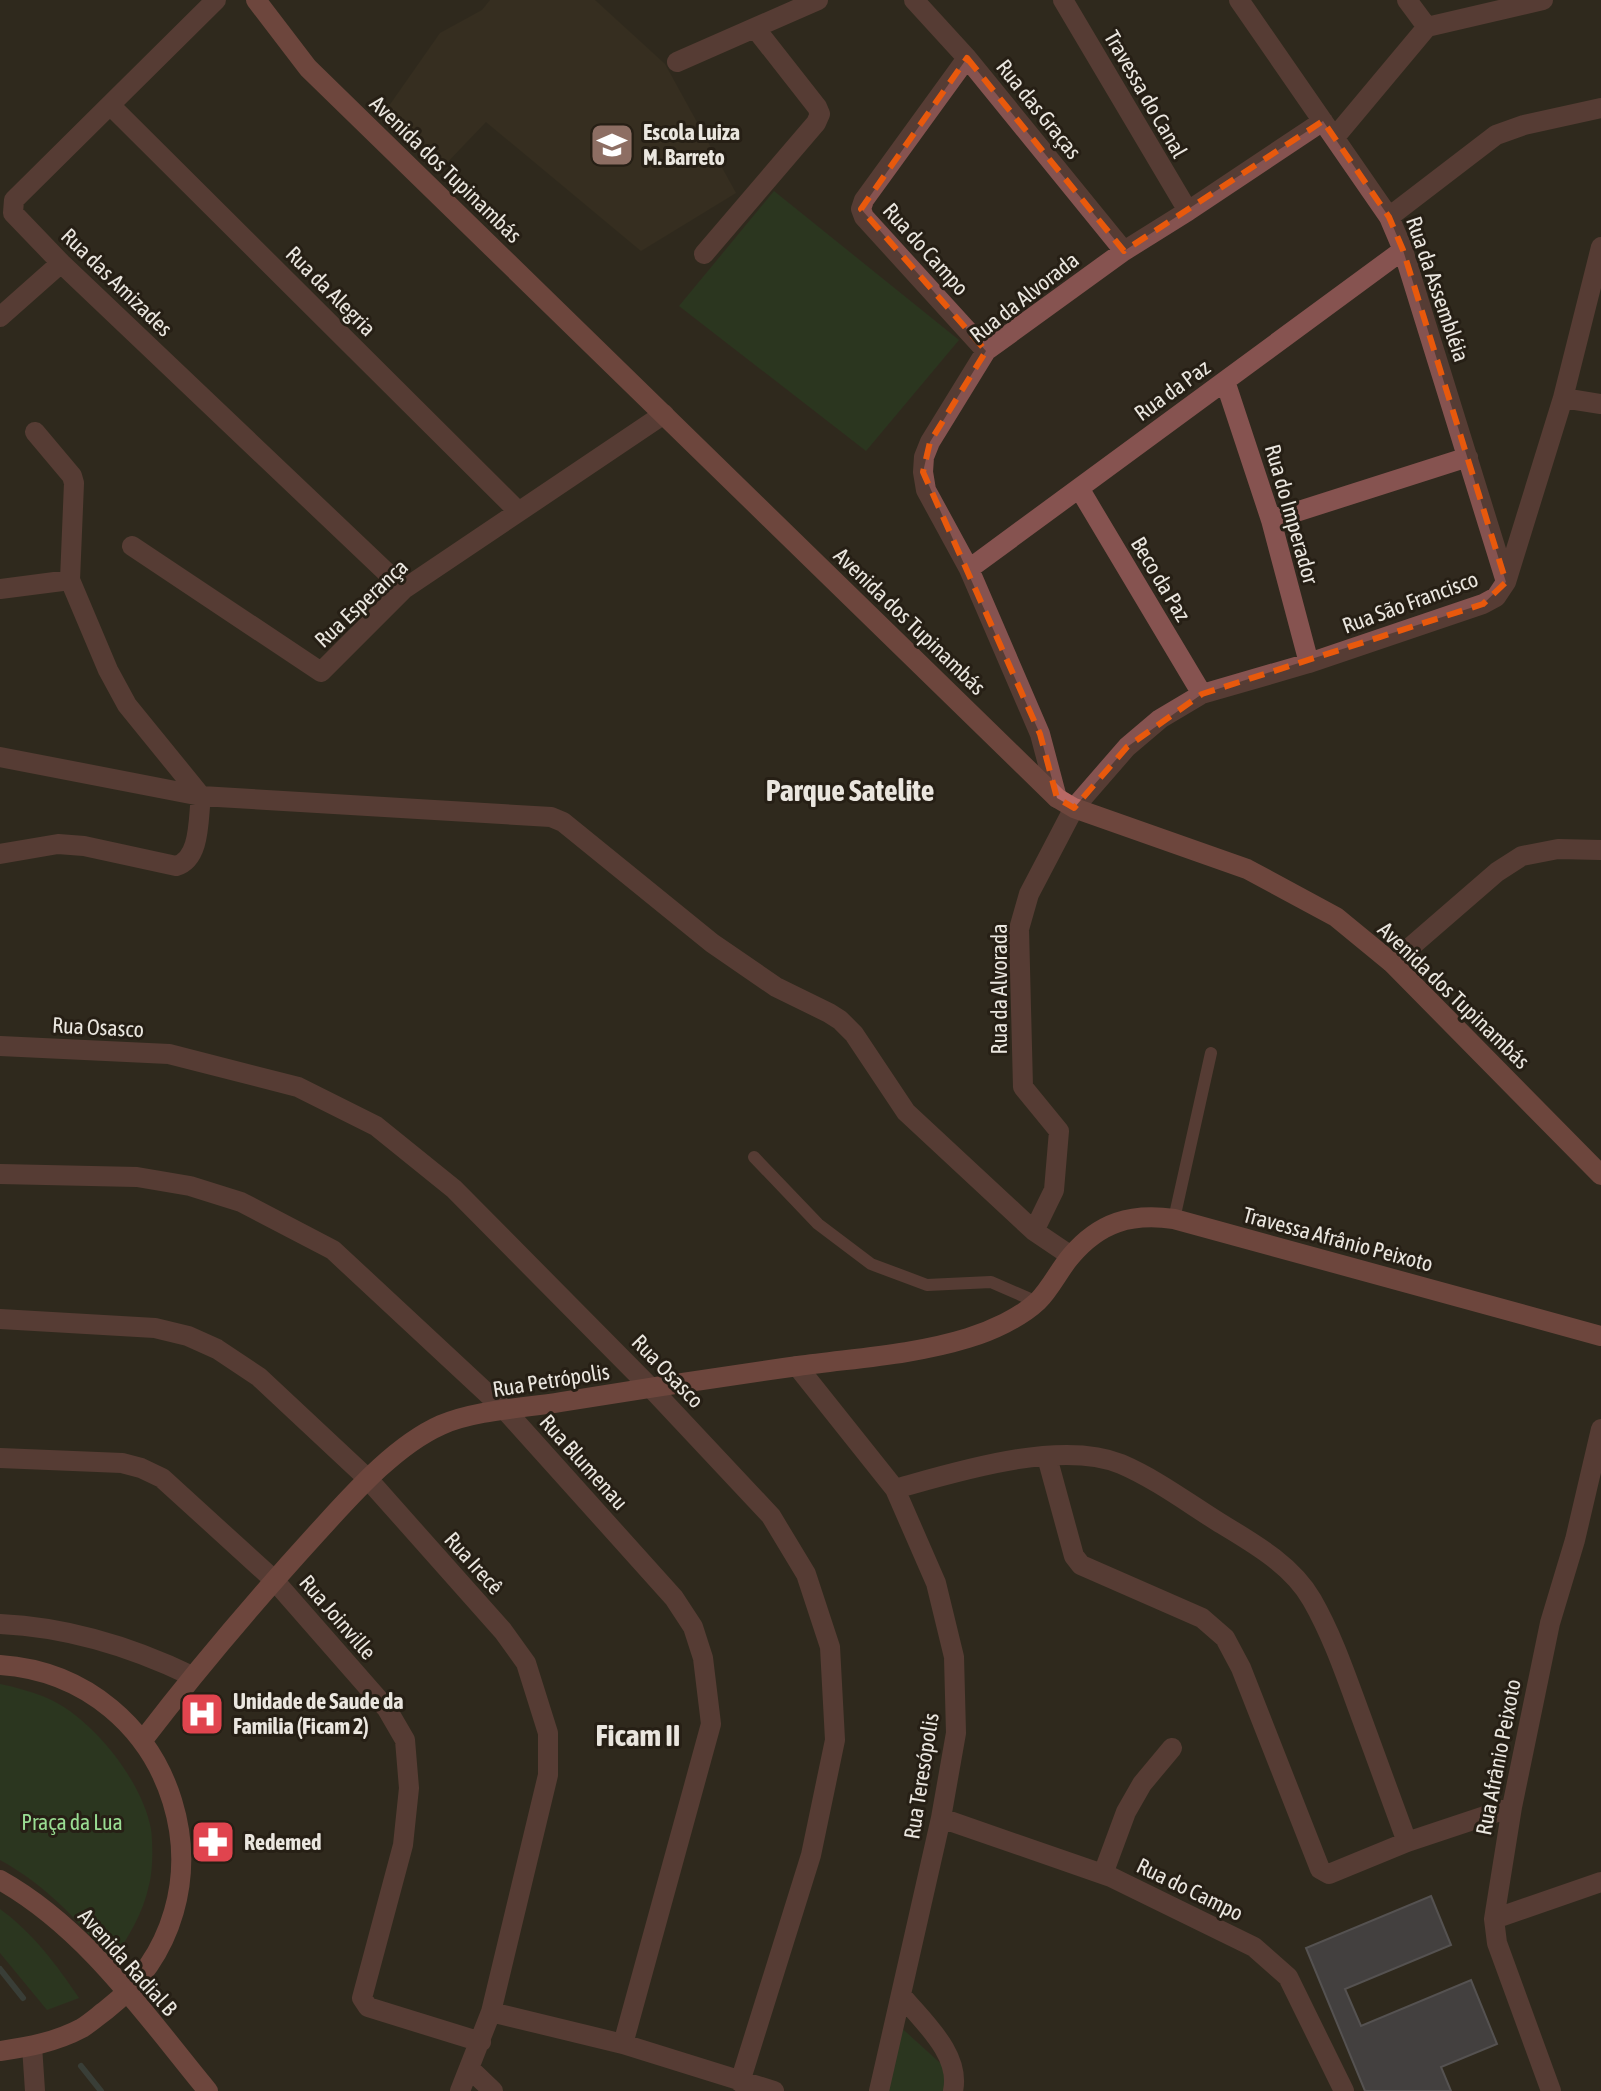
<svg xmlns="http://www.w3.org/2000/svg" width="1601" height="2091" font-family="'Asap Condensed',sans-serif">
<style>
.built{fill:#3e3424}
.green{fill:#264523}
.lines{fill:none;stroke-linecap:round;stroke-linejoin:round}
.stream{stroke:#465757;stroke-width:6}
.building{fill:#5b5b68;stroke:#838391;stroke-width:2}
.lane{stroke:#865350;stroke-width:12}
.street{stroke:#865350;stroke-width:20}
.secondary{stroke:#b96965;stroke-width:20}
.marked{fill:none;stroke:#e8590c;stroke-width:6;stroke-dasharray:16 10;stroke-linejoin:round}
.labels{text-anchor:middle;stroke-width:6;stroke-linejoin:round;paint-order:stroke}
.street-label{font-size:22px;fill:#eae6df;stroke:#261f15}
.poi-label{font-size:22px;font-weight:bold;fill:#eae6df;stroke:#261f15;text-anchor:start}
.park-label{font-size:22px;fill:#99dc92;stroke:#261f15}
.district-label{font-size:30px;font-weight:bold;fill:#eae6df;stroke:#261f15}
</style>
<rect width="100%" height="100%" fill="#30291e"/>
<!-- built -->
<path class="built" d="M490,0H595L665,64L736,193L641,251L486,122L441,169L384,113L440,33L482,10Z"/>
<!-- green -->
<path class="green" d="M774,191L959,340L866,451L679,306Z
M0,1684C15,1687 33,1692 47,1698C93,1718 142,1781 151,1829C153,1845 153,1870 149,1885C143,1914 128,1937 112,1962C79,1921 46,1885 0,1860Z
M0,1909C32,1932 57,1965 79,1998L47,2010L0,1953Z
M896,2023L948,2070L949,2091H881Z"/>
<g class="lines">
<!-- stream -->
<path class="stream" d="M0,1969L23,1998
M81,2066L101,2091"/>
</g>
<!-- building -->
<path class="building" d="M1431,1896L1451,1945L1345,1989L1361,2026L1471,1980L1497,2044L1441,2067L1451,2091H1365L1306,1948Z"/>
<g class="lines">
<!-- lane -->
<path class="lane" d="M754,1157L818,1224L871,1264L927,1285L991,1282L1037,1302
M1174,1219L1211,1053"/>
<!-- street -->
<path class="street" d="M216,0L14,200L13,213L61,263L404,589
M914,0L967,58L1124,251
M1063,0L1188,211
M1239,0L1389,217L1403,250L1506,582
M1407,0L1427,27
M967,58L864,200L861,209L864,217L986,351
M677,62L818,0
M111,106L518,511
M1335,137L1427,27L1543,0
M1389,217L1496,135L1524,125L1601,108
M704,254L816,123L820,114L817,107L755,28
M0,317L61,263
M1225,381L1271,520L1309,663
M1563,398L1601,404
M1079,488L1202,694
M1271,520L1468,457
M132,546L321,672L404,589L664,414
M969,569L1403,250
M0,589L70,580
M0,757L201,796L551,817L563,822L712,943L776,987L829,1013L840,1020L854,1034L906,1112L1034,1231L1071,1256
M1057,798L1040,734L969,569L926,490L923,472L924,457L930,442L986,351L1124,251L1188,211L1323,121
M0,854L58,844L84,846L176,866C201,859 198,818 201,796L127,705L108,670L70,580L74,483L72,476L35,432
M1392,963L1497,872L1522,856L1558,849L1601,850
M0,1046L169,1054L298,1087L376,1126L454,1189L651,1388L771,1516L806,1574L830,1647L835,1740L811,1855L740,2082
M0,1174L137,1177L190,1186L241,1202L333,1250L506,1411L674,1598L693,1627L703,1658L711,1724L623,2044
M1034,1231L1054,1190L1059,1131L1023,1087L1019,929L1029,894L1074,808L1127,747L1160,719L1202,694L1309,663L1483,604L1496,597L1506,582L1563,398L1601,247
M0,1319L155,1328L188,1336L217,1349L259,1377L367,1478L503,1631L526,1663L548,1733V1775L491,2012L460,2091
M797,1366L895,1489L936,1583L954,1657L956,1733L941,1818L879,2091
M1047,1457L1074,1556L1081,1565L1202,1618L1225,1638L1241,1668L1320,1869L1329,1874L1407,1842L1512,1807
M0,1458L122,1463L141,1468L162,1478L274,1580L387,1709L405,1740L409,1788L403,1845L362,1998L368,2007L481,2042
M895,1489C956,1472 1060,1439 1121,1464C1156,1479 1188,1503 1220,1523C1253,1543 1292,1565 1312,1600C1332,1635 1345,1673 1359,1711C1375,1755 1391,1799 1407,1842
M0,1624C66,1627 132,1647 192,1676
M941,1818L1111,1877L1254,1947L1288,1977L1344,2091
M1103,1874L1126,1812L1142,1784L1172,1748
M1494,1919L1601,1882
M902,1996C923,2022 961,2054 953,2091
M491,2012L623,2044L774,2091
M32,2046L35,2091
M469,2068L493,2091
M1551,2091L1497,1943L1494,1919L1512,1807L1550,1623L1575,1540L1601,1429"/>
<!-- secondary -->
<path class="secondary" d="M256,0L308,68L1057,798L1074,808L1247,869L1336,917L1392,963L1601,1175
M0,1665C177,1677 247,1901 106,2010C98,2016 90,2023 82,2028C56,2042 28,2047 0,2051
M143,1740C198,1668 256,1600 317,1533C351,1496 394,1446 441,1425C475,1410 525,1408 561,1402C640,1389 719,1377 798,1366C855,1358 913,1355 968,1338C991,1331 1020,1318 1038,1301C1051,1288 1059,1270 1071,1256C1100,1222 1131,1213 1174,1219L1601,1336
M0,1880C86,1928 146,2016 208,2091"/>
</g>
<!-- marked area -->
<path d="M0 0H1601V2091H0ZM967,58L1124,251L1323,121L1389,217L1403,250L1506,582L1483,604L1202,694L1127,747L1074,808L1057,798L1040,734L923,472L930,442L986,351L861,209Z" fill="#30291e" fill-opacity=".55" fill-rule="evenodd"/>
<path class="marked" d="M967,58L1124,251L1323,121L1389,217L1403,250L1506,582L1483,604L1202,694L1127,747L1074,808L1057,798L1040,734L923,472L930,442L986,351L861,209Z"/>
<!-- icons -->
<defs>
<g id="school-square" transform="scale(2.3)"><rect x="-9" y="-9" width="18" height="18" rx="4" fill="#8d6e63" stroke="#261f15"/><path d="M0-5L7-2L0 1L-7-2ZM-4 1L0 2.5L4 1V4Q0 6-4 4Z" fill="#fff"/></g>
<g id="hospital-square" transform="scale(2.3)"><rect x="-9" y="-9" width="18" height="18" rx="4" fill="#e0444e" stroke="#261f15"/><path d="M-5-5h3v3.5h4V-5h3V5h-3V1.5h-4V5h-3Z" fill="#fff"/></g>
<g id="pharmacy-square" transform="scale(2.3)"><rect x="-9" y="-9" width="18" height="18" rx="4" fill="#e0444e" stroke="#261f15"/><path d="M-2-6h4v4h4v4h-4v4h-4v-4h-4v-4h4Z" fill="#fff"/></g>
</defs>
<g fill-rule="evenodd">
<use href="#school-square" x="612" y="145"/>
<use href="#hospital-square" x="202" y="1714"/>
<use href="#pharmacy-square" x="213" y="1842"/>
</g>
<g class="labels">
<!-- street labels -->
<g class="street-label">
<text transform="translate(1146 94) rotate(60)" y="8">Travessa do Canal</text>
<text transform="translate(1039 109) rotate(51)" y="8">Rua das Graças</text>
<text transform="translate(446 169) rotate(44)" y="8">Avenida dos Tupinambás</text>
<text transform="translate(926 249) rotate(48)" y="8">Rua do Campo</text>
<text transform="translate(117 282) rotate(44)" y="8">Rua das Amizades</text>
<text transform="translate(1438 289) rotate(71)" y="8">Rua da Assembléia</text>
<text transform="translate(331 291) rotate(45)" y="8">Rua da Alegria</text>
<text transform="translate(1024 297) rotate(-38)" y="8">Rua da Alvorada</text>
<text transform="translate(1172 390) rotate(-36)" y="8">Rua da Paz</text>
<text transform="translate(1292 514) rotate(74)" y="8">Rua do Imperador</text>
<text transform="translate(1161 579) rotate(59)" y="8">Beco da Paz</text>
<text transform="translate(1410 602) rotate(-20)" y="8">Rua São Francisco</text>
<text transform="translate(361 603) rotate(-43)" y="8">Rua Esperança</text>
<text transform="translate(910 621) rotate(44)" y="8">Avenida dos Tupinambás</text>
<text transform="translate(999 989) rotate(-90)" y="8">Rua da Alvorada</text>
<text transform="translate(1454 995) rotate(44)" y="8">Avenida dos Tupinambás</text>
<text transform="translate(98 1027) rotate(3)" y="8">Rua Osasco</text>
<text transform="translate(1338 1239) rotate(15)" y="8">Travessa Afrânio Peixoto</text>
<text transform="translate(668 1371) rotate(46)" y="8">Rua Osasco</text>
<text transform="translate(551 1380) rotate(-9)" y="8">Rua Petrópolis</text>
<text transform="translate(584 1462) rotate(48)" y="8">Rua Blumenau</text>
<text transform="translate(474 1563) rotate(48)" y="8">Rua Irecê</text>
<text transform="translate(338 1617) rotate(49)" y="8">Rua Joinville</text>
<text transform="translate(1498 1757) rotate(-79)" y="8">Rua Afrânio Peixoto</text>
<text transform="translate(921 1776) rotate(-81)" y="8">Rua Teresópolis</text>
<text transform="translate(1190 1889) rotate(26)" y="8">Rua do Campo</text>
<text transform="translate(128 1962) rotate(48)" y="8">Avenida Radial B</text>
</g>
<!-- poi labels -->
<g class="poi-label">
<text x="643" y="140">Escola Luiza<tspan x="643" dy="25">M. Barreto</tspan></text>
<text x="233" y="1709">Unidade de Saude da<tspan x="233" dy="25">Familia (Ficam 2)</tspan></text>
<text x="244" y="1850">Redemed</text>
</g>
<!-- park labels -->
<g class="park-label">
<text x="72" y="1830">Praça da Lua</text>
</g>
<!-- district labels -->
<g class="district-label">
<text x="850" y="801">Parque Satelite</text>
<text x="638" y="1746">Ficam II</text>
</g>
</g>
</svg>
